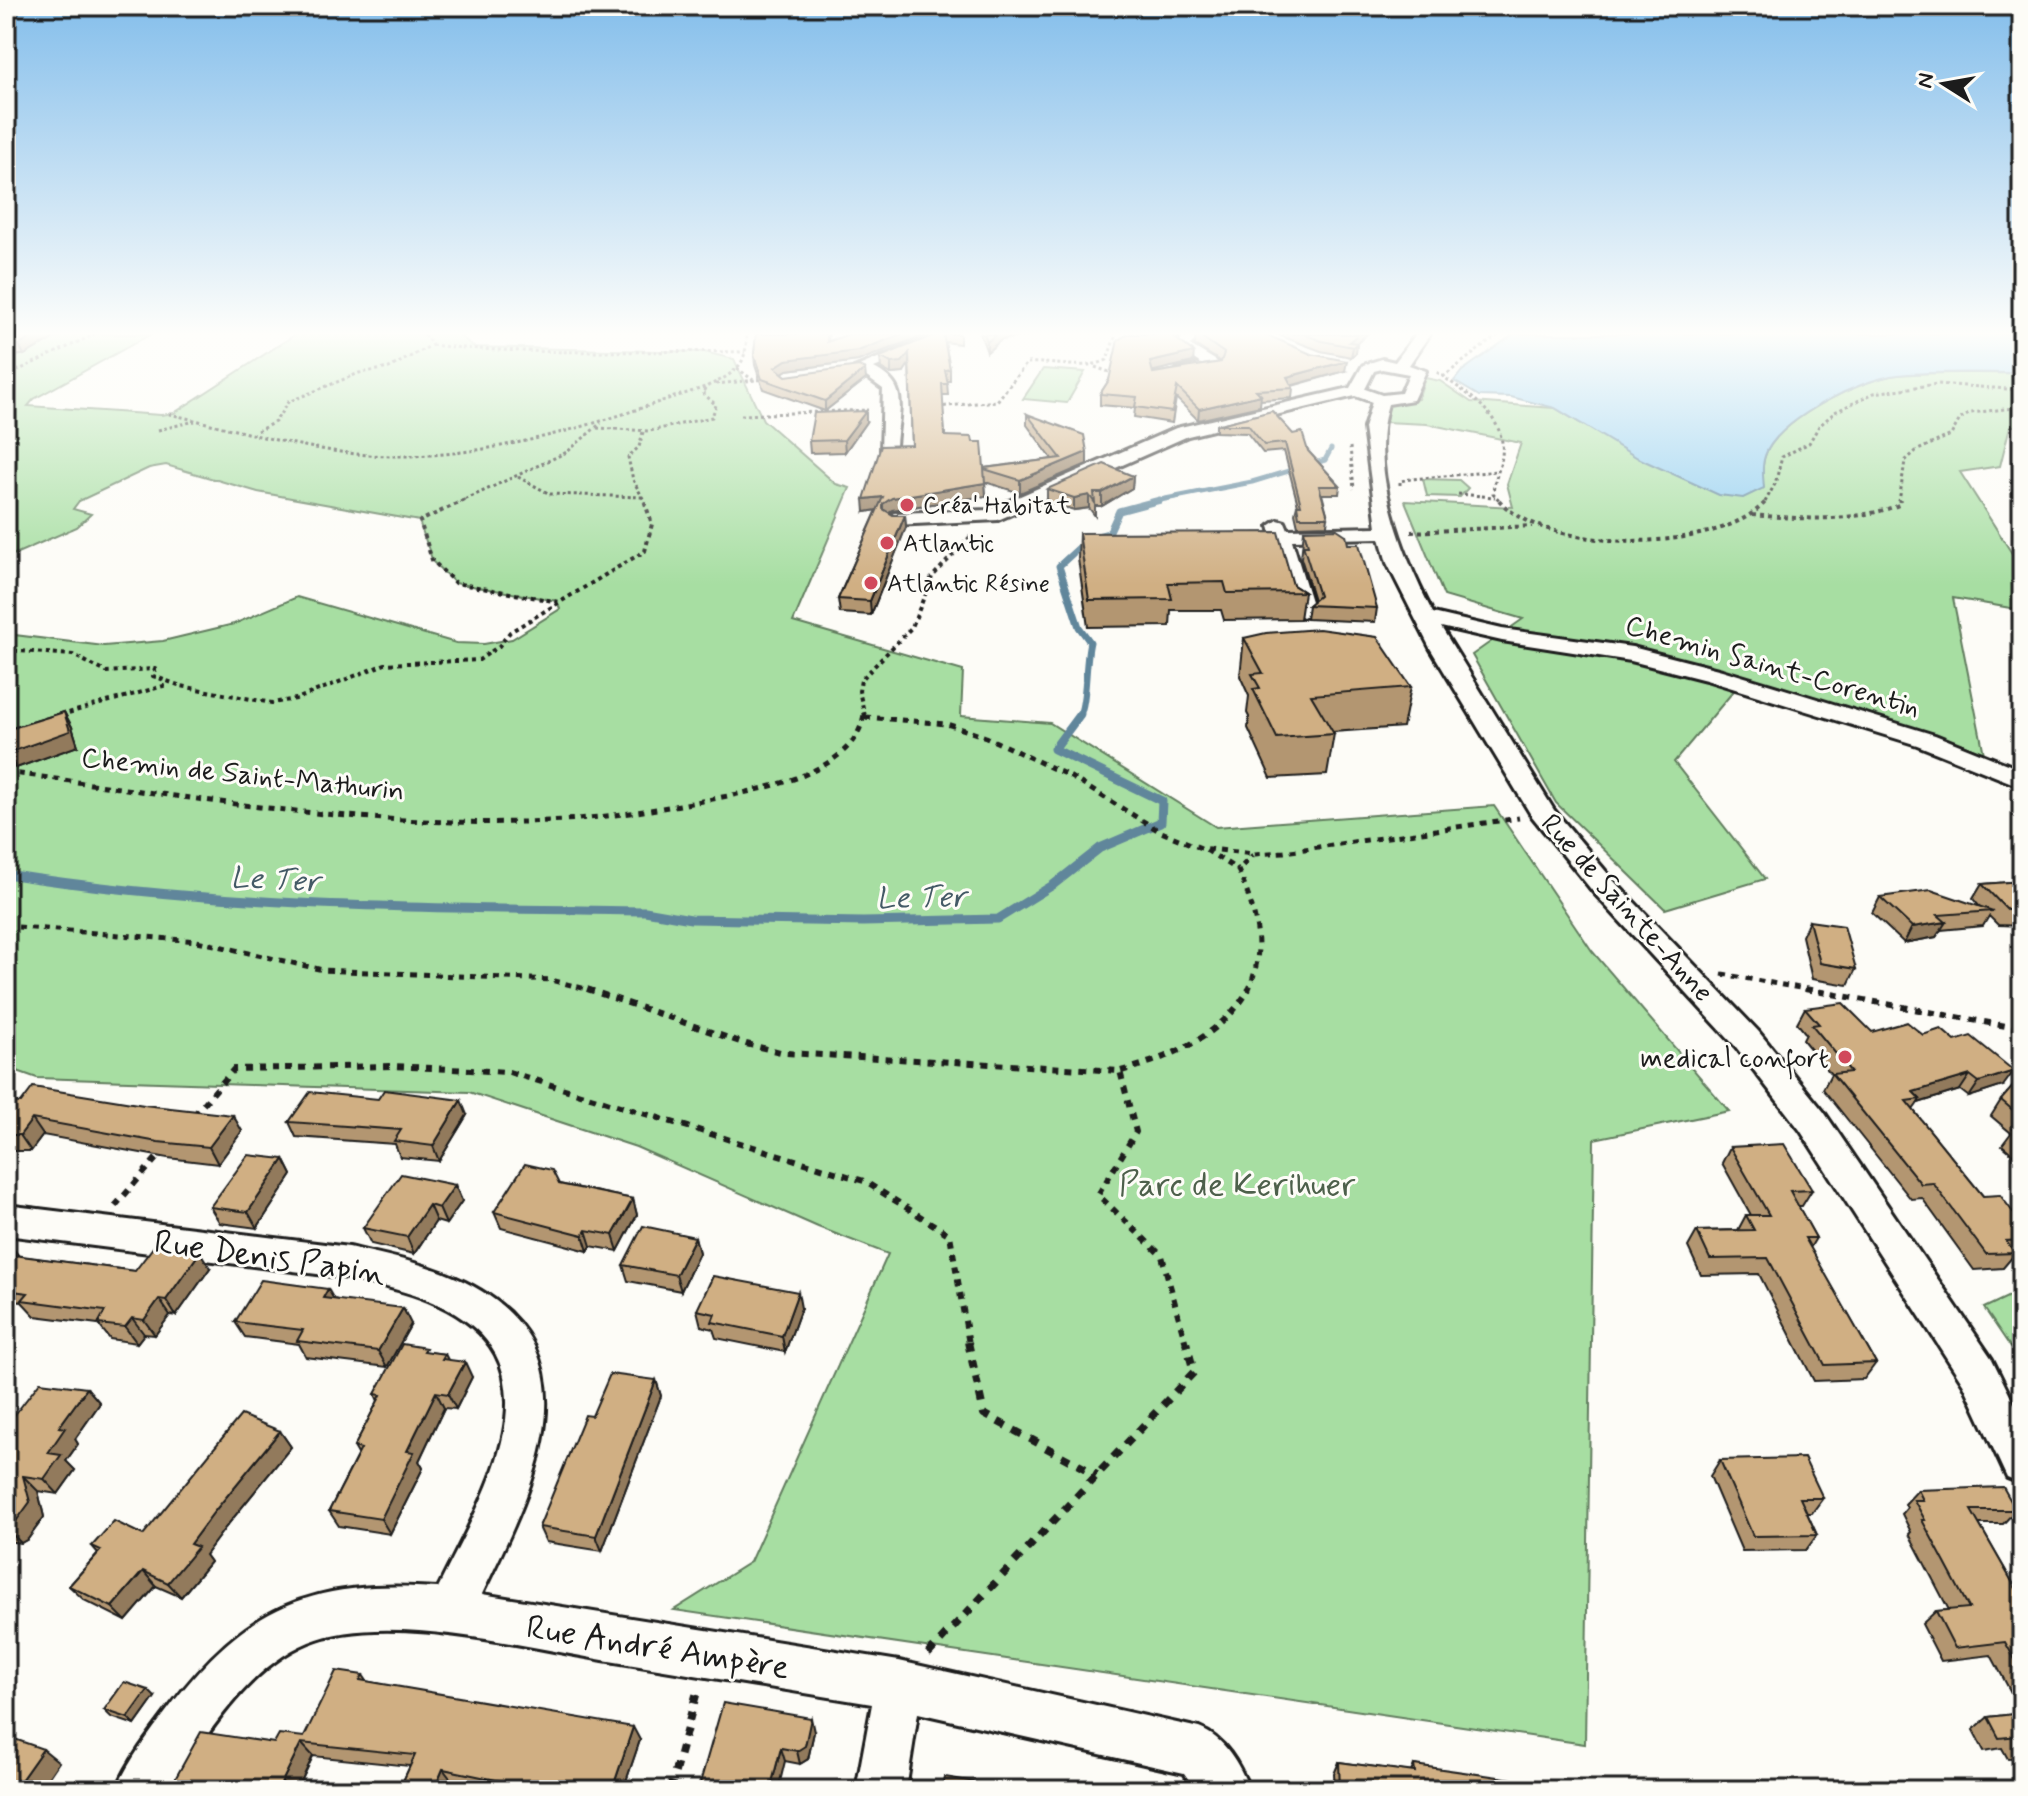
<svg xmlns="http://www.w3.org/2000/svg" width="2028" height="1796" font-family="Mynerve,sans-serif">
<style>
.green{fill:#a7dea2;stroke:#627d5f;stroke-width:2}
.water{fill:#8fcdf0;stroke:#61869b;stroke-width:2}
.lines{fill:none;stroke-linecap:round;stroke-linejoin:round}
.stream-far2{stroke:#61869b;stroke-width:5}
.stream-far1{stroke:#61869b;stroke-width:7}
.stream{stroke:#61869b;stroke-width:9}
.minor-casing{stroke:#1c1c1c;stroke-width:6}
.path-far4{stroke:#1c1c1c;stroke-width:3;stroke-dasharray:3 3;stroke-linecap:butt}
.path-far3{stroke:#1c1c1c;stroke-width:4;stroke-dasharray:4 4;stroke-linecap:butt}
.path-far2{stroke:#1c1c1c;stroke-width:5;stroke-dasharray:6 6;stroke-linecap:butt}
.path-far1{stroke:#1c1c1c;stroke-width:6;stroke-dasharray:7 7;stroke-linecap:butt}
.path{stroke:#1c1c1c;stroke-width:8;stroke-dasharray:9 9;stroke-linecap:butt}
.minor{fill:#fdfcf7;fill-rule:evenodd}
.wall{fill:#b39671;stroke:#1c1c1c;stroke-width:2}
.shaded-wall{fill:#927a5c;stroke:#1c1c1c;stroke-width:2}
.building{fill:#d0af83;stroke:#1c1c1c;stroke-width:2}
.poi-dot{fill:#d1495b;stroke:#fdfcf7;stroke-width:3}
.labels{text-anchor:middle;stroke-width:6;stroke-linejoin:round;paint-order:stroke}
.far-poi-label{font-size:24px;fill:#1c1c1c;stroke:#fdfcf7;text-anchor:start}
.street-label{font-size:28px;fill:#1c1c1c;stroke:#fdfcf7}
.poi-label{font-size:28px;fill:#1c1c1c;stroke:#fdfcf7;text-anchor:end}
.water-label{font-size:30px;font-style:italic;fill:#445a66;stroke:#fdfcf7}
.near-park-label{font-size:34px;fill:#4d604b;stroke:#fdfcf7}
.near-street-label{font-size:34px;fill:#1c1c1c;stroke:#fdfcf7}
</style>
<rect width="100%" height="100%" fill="#fdfcf7"/>
<filter id="ink" filterUnits="userSpaceOnUse"><feTurbulence type="fractalNoise" baseFrequency=".0125" numOctaves="2"/><feDisplacementMap in="SourceGraphic" scale="16" xChannelSelector="R" yChannelSelector="G"/><feConvolveMatrix kernelMatrix="1 2 1 2 8 2 1 2 1" color-interpolation-filters="sRGB"/></filter>
<g filter="url(#ink)">
<!-- green -->
<path class="green" d="M64,334H151L34,399L28,406L161,415L174,413L296,334H458L474,347L704,352L734,359L763,420L836,484L850,488L793,622L963,671L961,716L1050,723L1216,827L1494,806L1592,951L1729,1111L1594,1139L1585,1744L674,1610L750,1562L888,1254L818,1227L636,1147L469,1092L37,1078L6,1067V634L104,646L163,641L234,624L297,597L456,643L484,644L512,639L560,609L557,601L455,583L433,562L419,521L258,492L166,465L149,468L79,501L73,509L91,514L77,527L6,558V362Z
M1043,369L1085,372L1067,403L1023,399Z
M2022,373V426H2010L2000,466L1960,472L2022,569V610L1953,598L1984,754L1737,687L1674,762L1765,879L1665,909L1556,803L1472,655L1523,619L1444,596L1405,501L1513,507L1507,484L1521,443L1427,424L1385,422L1389,403L1418,399L1425,378L1440,381L1471,402L1555,408L1580,423L1763,488C1763,475 1761,463 1767,451C1786,417 1860,379 1898,375C1939,371 1981,374 2022,373Z
M1423,479L1459,480L1468,488L1460,497L1427,496Z
M2022,1290V1364L1984,1308Z"/>
<!-- water -->
<path class="water" d="M1514,334H2022V373C1981,373 1939,371 1898,375C1860,379 1785,417 1767,451C1761,463 1763,475 1764,488L1743,498L1719,495L1638,458L1555,408L1511,397L1479,396L1454,381L1462,371Z"/>
<g class="lines">
<!-- stream-far2 -->
<path class="stream-far2" d="M1150,502L1252,482L1325,460L1331,449"/>
<!-- stream-far1 -->
<path class="stream-far1" d="M1097,536L1109,533L1119,511L1160,500
M1079,716C1087,705 1085,661 1090,642L1079,627L1059,566L1084,543"/>
<!-- stream -->
<path class="stream" d="M6,874C218,908 431,908 645,911L691,919L863,922L998,919L1053,885L1100,848L1161,822L1162,801L1054,749L1080,714"/>
<!-- minor casing -->
<g class="minor-casing">
<path id="minor" d="M935,334H955L874,368C911,387 898,410 896,446L893,450H881L883,389L854,368Z
M1187,334H1204L1190,345L1220,363V369L1177,375V369L1201,364L1173,345Z
M1416,334H1430L1409,365L1426,371L1413,400L1388,404C1368,468 1403,556 1433,613L1502,629L1632,647L1722,670L1935,735L2022,770V787L1917,745L1706,680L1631,661L1502,641L1441,627L1554,810L1614,881L1758,1031L1824,1112L1992,1359L2022,1420V1484L2007,1478L1964,1385L1800,1130L1736,1047L1594,893L1531,815L1430,648L1387,563L1380,538L1292,540L1314,611L1303,617L1292,611L1269,526L1278,520L1285,522L1288,529L1377,527L1364,428L1372,402L1355,396L1188,436L998,520L894,525L885,519L894,513L988,510L1176,428L1350,388L1363,365L1382,359L1395,362ZM1382,369L1409,374L1401,393L1382,395L1365,389L1374,371Z
M6,1205L349,1247C388,1256 429,1264 465,1282C605,1351 532,1491 482,1594L899,1661L1199,1728C1225,1738 1239,1764 1250,1790H1196L1184,1773L918,1713L906,1790H856L872,1704C782,1689 693,1675 603,1660C523,1647 385,1611 309,1642C248,1667 205,1737 170,1790H116C129,1760 149,1734 169,1708C246,1606 311,1579 438,1588C482,1497 569,1365 437,1304C409,1291 378,1285 349,1278L6,1235Z"/>
</g>
<!-- path-far4 -->
<path class="path-far4" d="M432,345C535,356 641,350 745,352
M1095,367L1115,374
M737,368L753,380
M1437,372C1466,394 1507,414 1502,456C1500,469 1494,480 1493,493L1501,502
M6,376L95,334
M1443,377L1499,334
M716,384L766,379
M938,407L997,401L1027,363C1054,361 1085,371 1107,360L1116,334
M169,414C228,427 288,446 348,453C455,466 564,435 665,400C688,392 719,386 737,368C746,359 746,346 747,334
M741,415L868,410
M597,428L650,431L712,417L716,405L702,392L708,386
M158,430L195,421
M257,431L275,422L288,402L359,373L389,368L432,345L424,334
M643,432L639,447L628,457L633,480L645,502
M1350,447L1354,489
M518,477L550,494L642,497
M1400,485V481L1411,479L1498,471
M1458,494L1495,497
M460,502L567,452L601,423
M1765,502L1775,484L1782,457L1809,443L1819,426L1835,412L1874,393L1937,384L2022,390
M1899,502L1905,461L1916,451L1951,435L1960,419L1971,413L2022,407"/>
<!-- path-far3 -->
<path class="path-far3" d="M465,500L420,521L432,560L455,583L559,602
M1499,500C1544,554 1722,555 1767,500
M1752,515C1802,519 1851,523 1899,505L1900,500
M1411,532L1532,526
M6,650L73,655L106,672L155,669L153,676L181,686L272,703L296,699L385,664L479,660L499,646L510,632L645,551L652,524L644,500
M61,715L167,685
M865,716L859,691L861,680L912,627L932,577L971,536"/>
<!-- path-far2 -->
<path class="path-far2" d="M865,717L947,724L986,737L1069,776L1161,832L1201,848L1254,854L1284,852L1519,818
M6,772C190,797 379,832 565,820C622,816 677,806 733,795C777,786 856,768 864,714
M1206,850L1238,870
M6,926L197,941L323,970L551,980L594,991
M1722,974L1816,991
M1248,991C1267,948 1256,912 1238,870L1253,855"/>
<!-- path-far1 -->
<path class="path-far1" d="M587,989L746,1044L785,1053L1120,1071L1136,1132L1098,1195L1162,1256L1186,1344
M1805,989L2022,1029
M1121,1071C1170,1058 1222,1036 1249,989
M194,1115L234,1069L392,1066L509,1072L864,1181L950,1235L969,1344
M115,1206L161,1153"/>
<!-- path -->
<path class="path" d="M968,1342L984,1414L1097,1475
M928,1654L1194,1372L1186,1342
M670,1790L698,1688"/>
<!-- minor -->
<use href="#minor" class="minor"/>
</g>
<!-- wall -->
<path class="wall" d="M6,334H61L24,355H6Z
M756,334H829L828,341L849,334H927L858,361L787,370L782,373L786,376L866,379L825,411L763,389L755,365L754,355Z
M944,334H960V344L945,342L950,369V381H947L948,395H942L945,436L973,442L984,468L1052,459L1027,425V414L1087,464L1020,493L985,482L986,496L892,510L889,513L893,515H905L906,527L871,615L840,613L838,599L877,510L865,512L912,445L909,364L903,373L891,374L881,368L880,357L944,340Z
M980,334H1034L1001,340L987,352Z
M1128,334H1183L1177,340L1193,362L1153,371V373L1221,362L1195,345L1196,335L1345,371L1292,386L1293,388L1292,398L1260,400V406L1198,420L1176,398L1172,423L1134,417L1135,408L1100,405V394L1109,380Z
M1276,334H1367L1357,343L1356,353L1351,357L1321,351Z
M1272,411L1340,486L1339,494H1322L1328,517L1327,525L1298,526L1295,513L1297,505H1298L1284,451L1263,453L1247,433L1216,432V425Z
M866,422L845,452L810,453L809,441Z
M1133,476L1132,488L1102,506H1095V516L1089,508L1074,510L1047,502V489Z
M1304,530L1348,544L1377,608L1375,622L1306,619L1308,605L1314,600L1301,558Z
M1079,533L1293,585L1304,592L1300,619L1224,620L1221,610H1171L1170,626L1088,627L1078,559Z
M1244,638L1411,687L1403,727L1333,732L1334,734L1327,775L1271,778L1248,728L1249,717L1247,713L1249,696L1240,676Z
M64,712L72,727L78,746L16,768L6,766V730Z
M2022,881V926L1998,925L1989,916L1983,926L1941,930L1936,937L1904,943L1872,913L1880,897L1980,907L1973,899L1982,884Z
M1809,921L1856,969L1848,985L1812,979L1802,936Z
M1805,1008L1872,1032L1923,1035L2003,1086L1969,1097L1960,1090L1918,1103L1913,1110L1983,1196L2022,1240V1255H2014L2003,1268L1974,1270L1922,1198L1911,1199L1823,1089L1831,1074L1803,1040L1806,1034L1797,1023Z
M2022,1090V1162L2002,1145L2011,1133L1991,1116L2001,1100Z
M6,1102L242,1131L218,1164L168,1158L43,1135L31,1151H6Z
M467,1115L439,1161L400,1157L395,1144L296,1137L289,1122Z
M1730,1147L1812,1190L1802,1206H1798L1816,1238L1810,1248L1876,1363L1864,1379L1814,1381L1759,1274L1701,1275L1688,1247L1697,1231L1738,1230L1746,1215H1751L1722,1163Z
M284,1159L292,1175L257,1228L220,1223L210,1207Z
M559,1184L633,1199L637,1215L618,1251L591,1246L588,1251L501,1228L494,1212Z
M455,1185L462,1201L446,1224L436,1221L414,1254L371,1244L363,1228Z
M695,1237L699,1253L681,1291L628,1281L623,1265Z
M6,1242L19,1256L135,1271L210,1268L176,1316L170,1315L155,1335L144,1334L137,1343L110,1339L98,1324L35,1316L22,1302L6,1300Z
M334,1299L411,1324L387,1367L306,1357L299,1344L245,1337L235,1322Z
M801,1308L785,1352L716,1338L713,1329L701,1326L697,1310Z
M428,1352L445,1354L448,1360L472,1377L456,1409L444,1408L419,1461L423,1468L390,1534L339,1526L329,1511L358,1454L354,1447L378,1401L375,1394Z
M656,1380L661,1396L602,1551L546,1542L539,1527L592,1416Z
M87,1388L100,1403L75,1439L78,1444L66,1461L75,1470L58,1494L38,1491L44,1517L28,1539L21,1543L6,1541V1426Z
M280,1431L291,1447L225,1528L205,1555L210,1562L181,1597L156,1586L126,1621L84,1600L69,1586L98,1553L92,1546L143,1535Z
M1720,1460L1823,1498L1812,1513H1807L1817,1535L1806,1550L1742,1551L1710,1476Z
M1918,1490L2016,1510L2003,1524H1979L2022,1599V1713L1991,1655L1941,1661L1922,1624L1936,1611L1949,1610L1909,1534L1911,1532L1902,1514L1907,1508L1905,1504Z
M363,1675L367,1681L640,1740L623,1790H491L453,1782L450,1790H399L410,1766L313,1756L297,1790H169L274,1743L304,1737Z
M155,1697L135,1725L111,1717L104,1710Z
M2022,1713V1758L2008,1759L2002,1748L1984,1751L1973,1730L1988,1717Z
M814,1732L808,1759L800,1764L785,1761L698,1790Z
M1339,1762L1411,1772L1414,1765L1521,1790H1335L1334,1774Z"/>
<!-- shaded-wall -->
<path class="shaded-wall" d="M38,334H61L24,355L19,345Z
M902,334H927L858,361L787,370L776,377L775,367L786,360Z
M996,334H1034L1001,340L987,352V342Z
M1172,334H1183L1170,345L1171,335Z
M1358,334H1367L1353,347L1349,342Z
M1357,343L1356,353L1351,357L1353,347Z
M1194,352L1193,362L1150,372V362Z
M909,353V364L903,373L891,374V363Z
M1347,361L1345,371L1286,387L1287,377Z
M865,369L866,379L825,411V401Z
M1261,395L1260,406L1198,420L1199,409Z
M866,411V422L845,452L844,440Z
M1087,452V464L1020,493V480Z
M1133,476L1132,488L1102,506V493Z
M985,483L986,496L892,510L883,516V509L865,512L864,499L883,497L892,498Z
M1089,495V508L1074,510V498Z
M905,515L906,527L871,615L870,601Z
M64,712L72,727L78,746L16,768L8,753Z
M1946,922L1936,937L1904,943L1912,927Z
M2014,1071L2003,1086L1969,1097L1979,1082Z
M1970,1075L1960,1090L1918,1103L1920,1099L1913,1092Z
M461,1100L467,1115L439,1161L433,1146Z
M233,1115L242,1131L218,1164L209,1147Z
M32,1119L43,1135L31,1151L20,1135Z
M284,1159L292,1175L257,1228L248,1212Z
M455,1185L462,1201L446,1224L439,1208Z
M633,1199L637,1215L618,1251L613,1235Z
M429,1205L436,1221L414,1254L407,1237Z
M586,1230L591,1246L588,1251L583,1235Z
M695,1237L699,1253L681,1291L676,1275Z
M9,1243L21,1259L6,1261V1246Z
M200,1252L210,1268L176,1316L166,1300Z
M328,1289L337,1305L323,1298Z
M798,1292L801,1308L785,1352L782,1336Z
M159,1299L170,1315L155,1335L144,1320Z
M403,1308L411,1324L387,1367L378,1351Z
M132,1318L144,1334L137,1343L125,1327Z
M465,1362L472,1377L456,1409L448,1394Z
M656,1380L661,1396L602,1551L596,1536Z
M87,1388L100,1403L75,1439L78,1444L66,1461L75,1470L58,1494L44,1479L48,1453L59,1427Z
M436,1392L444,1408L419,1461L423,1468L390,1534L381,1519L407,1451Z
M280,1431L291,1447L225,1528L205,1555L210,1562L181,1597L168,1583L190,1544L213,1513Z
M23,1476L38,1491L44,1517L28,1539L21,1543L6,1528Z
M143,1571L156,1586L126,1621L112,1607Z
M148,1690L155,1697L135,1725L128,1718Z
M811,1718L814,1732L808,1759L800,1764L797,1751Z
M633,1727L640,1740L623,1790H612Z
M301,1743L313,1756L297,1790H278Z
M781,1748L785,1761L778,1790H770Z
M43,1749L59,1762L40,1790H14Z
M443,1769L453,1782L450,1790H434Z"/>
<!-- building -->
<path class="building" d="M6,334H38L19,345H6Z
M756,334H827V342L849,334H902L858,351L786,360L775,367L786,376L859,366L865,369L825,401L762,379L754,355Z
M937,334H943L950,369L945,370L948,384H942L945,436L972,437L973,442H982L984,468L1061,458L1027,414L1084,435L1087,452L1020,480L984,469L985,483L892,498L883,504V509L893,515H905L870,601L838,599L883,497L864,499L881,446L912,445L909,353L902,362L891,363L880,357Z
M984,334H996L987,342Z
M1128,334H1172L1171,335L1194,352L1150,362L1153,373L1221,362L1224,353L1197,334H1265L1311,354L1347,361L1287,377L1293,388L1256,390L1261,395L1199,409L1177,387L1172,412L1135,407L1137,397L1100,394L1109,380L1118,340Z
M1303,334H1358L1349,342L1357,343L1353,347L1322,341Z
M866,411L844,440L809,441L814,413Z
M1272,411L1293,434L1302,432L1308,451L1340,486H1319L1328,517H1299L1297,505H1301L1285,443L1264,445L1248,425H1216Z
M1104,464L1133,476L1102,493H1094L1095,503L1089,495L1074,498L1047,489Z
M1337,529L1346,535L1348,544H1359L1377,608L1308,605L1319,596L1303,545H1308L1304,530Z
M1278,532L1293,585L1304,592L1227,593L1224,582L1168,583L1172,599L1089,600L1079,533Z
M1319,629L1377,637L1411,687L1311,695L1334,734L1277,738L1253,689L1260,688L1252,674L1263,673L1244,638L1266,633Z
M64,712L70,731L8,753H6V730Z
M2022,881V910H2007L1982,884Z
M1931,890L1993,911L1938,915L1946,922L1912,927L1880,897Z
M1809,921L1844,926L1856,969L1820,963Z
M1843,1003L1872,1032L1907,1022L1923,1035L1941,1029L1955,1041L1971,1036L2014,1071L1979,1082L1970,1075L1913,1092L1920,1099L1906,1101L1983,1196L2000,1195L2022,1224V1240L2006,1241L2015,1253L1986,1254L1933,1183L1921,1184L1832,1074L1851,1072L1812,1025L1819,1024L1805,1008Z
M2015,1084L2022,1090V1118L2001,1100Z
M33,1087L144,1105L233,1115L209,1147L158,1142L32,1119L20,1135H6V1102L21,1103Z
M384,1090L461,1100L433,1146L394,1141L401,1130L289,1122L310,1092L378,1099Z
M2022,1126V1137L2013,1129Z
M1784,1144L1812,1190L1790,1191L1816,1238H1805L1876,1363L1825,1365L1768,1258L1710,1259L1697,1231L1754,1230L1746,1215H1769L1730,1147Z
M248,1155L284,1159L248,1212L210,1207Z
M525,1164L552,1170L559,1184L633,1199L613,1235L586,1230L583,1235L494,1212Z
M401,1174L455,1185L439,1208L429,1205L407,1237L363,1228Z
M643,1226L695,1237L676,1275L623,1265Z
M154,1246L200,1252L166,1300L159,1299L144,1320L132,1318L125,1327L98,1324L105,1311L22,1300L28,1293L13,1291L16,1287L6,1286V1254L135,1271Z
M713,1276L798,1292L782,1336L712,1322L715,1314L697,1310Z
M261,1280L328,1289L323,1298L403,1308L378,1351L297,1341L303,1330L235,1322Z
M402,1344L426,1348L424,1351L445,1354L442,1359L465,1362L448,1394L436,1392L407,1451L414,1452L381,1519L329,1511L361,1449L354,1447L381,1395L375,1394Z
M610,1374L656,1380L596,1536L539,1527L585,1415L592,1416Z
M40,1382L87,1388L59,1427L65,1428L48,1453L61,1455L44,1479L23,1476L30,1502L14,1524L6,1528V1426Z
M241,1415L280,1431L213,1513L190,1544L198,1547L168,1583L143,1571L112,1607L69,1586L101,1550L92,1546L114,1521L143,1535Z
M1804,1458L1823,1498H1800L1817,1535L1753,1536L1720,1460Z
M2003,1487L2016,1510H1971L2022,1599V1672L2005,1642L1955,1648L1936,1611L1969,1608L1922,1520H1925L1914,1500H1923L1918,1490Z
M336,1671L363,1675L360,1680L633,1727L612,1790H544L443,1769L434,1790H399L415,1755L301,1743L278,1790H169L201,1732L274,1743L279,1734L304,1737Z
M124,1682L148,1690L128,1718L104,1710Z
M723,1703L811,1718L805,1746L797,1751L781,1748L770,1790H698Z
M2022,1713V1743L2018,1736L1999,1738L1988,1717Z
M6,1736L43,1749L14,1790H6Z
M1339,1762L1415,1772L1414,1765L1519,1780L1521,1790H1340Z
M945,1777L1012,1788V1790H942Z"/>
</g>
<!-- sky -->
<linearGradient id="sky" x2="0" y2="1"><stop stop-color="#84beeb"/><stop offset="0.57" stop-color="#fefefb"/><stop offset="1" stop-color="#fefefb" stop-opacity="0"/></linearGradient>
<rect width="2028" height="585" fill="url(#sky)"/>
<!-- markers -->
<g class="poi-dot">
<circle cx="907" cy="505" r="8"/>
<circle cx="887" cy="543" r="8"/>
<circle cx="871" cy="583" r="8"/>
<circle cx="1845" cy="1057" r="8"/>
</g>
<g class="labels">
<!-- far-poi labels -->
<g class="far-poi-label">
<text x="923" y="513">Créa' Habitat</text>
<text x="903" y="551">Atlantic</text>
<text x="887" y="591">Atlantic Résine</text>
</g>
<!-- street labels -->
<g class="street-label">
<text transform="translate(1773 665) rotate(16)" y="10">Chemin Saint-Corentin</text>
<text transform="translate(243 773) rotate(6)" y="10">Chemin de Saint-Mathurin</text>
<text transform="translate(1628 907) rotate(48)" y="10">Rue de Sainte-Anne</text>
</g>
<!-- poi labels -->
<g class="poi-label">
<text x="1829" y="1067">medical confort</text>
</g>
<!-- water labels -->
<g class="water-label">
<text transform="translate(275 879) rotate(3)" y="10">Le Ter</text>
<text transform="translate(921 897) rotate(-1)" y="10">Le Ter</text>
</g>
<!-- near-park labels -->
<g class="near-park-label">
<text x="1237" y="1195">Parc de Kerihuer</text>
</g>
<!-- near-street labels -->
<g class="near-street-label">
<text transform="translate(270 1256) rotate(8)" y="12">Rue Denis Papin</text>
<text transform="translate(658 1646) rotate(9)" y="12">Rue André Ampère</text>
</g>
</g>
<!-- margin -->
<rect width="2028" height="1796" fill="none" stroke="#fdfcf7" stroke-width="32"/>
<rect x="16" y="16" width="1996" height="1764" fill="none" stroke="#1c1c1c" stroke-width="3" filter="url(#ink)"/>
<!-- north arrow -->
<g transform="translate(1944 84) rotate(281)" stroke="#fdfcf7" stroke-width="6" paint-order="stroke">
<path d="M0-6L14 30L0 20L-14 30Z" fill="#1c1c1c"/>
<text y="-12" font-size="22" font-weight="bold" text-anchor="middle" fill="#1c1c1c">N</text>
</g>
</svg>
